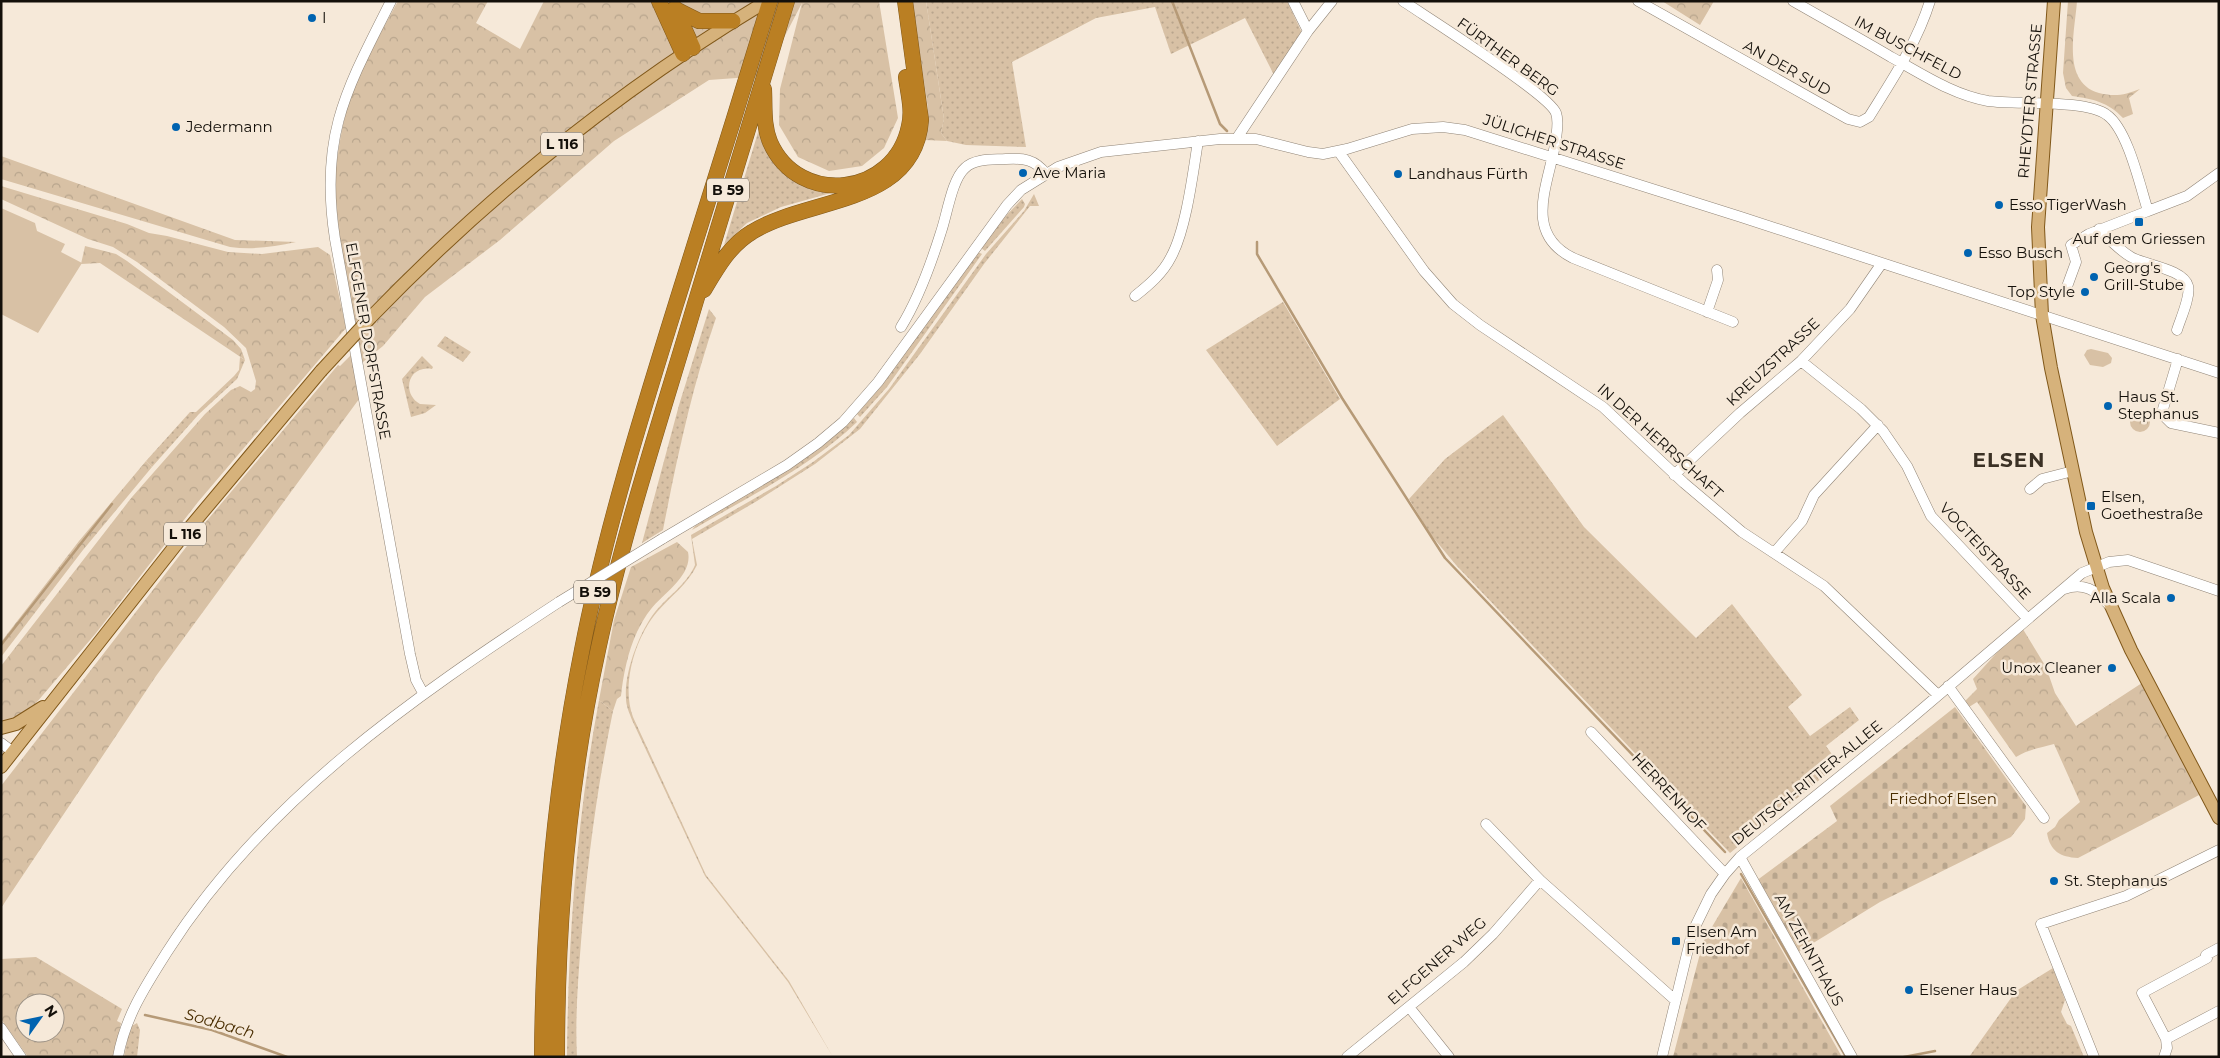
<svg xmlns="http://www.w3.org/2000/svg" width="2220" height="1058" font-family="Montserrat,sans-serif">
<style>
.grass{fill:url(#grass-dots)}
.forest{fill:url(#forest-crowns);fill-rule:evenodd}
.cemetery{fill:url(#cemetery-stones)}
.pitch{fill:#d8c1a5}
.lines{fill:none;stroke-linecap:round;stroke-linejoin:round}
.stream{stroke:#b69a77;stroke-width:2.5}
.minor-casing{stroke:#908476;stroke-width:11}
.major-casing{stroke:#80581a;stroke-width:14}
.highway-casing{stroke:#80581a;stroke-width:16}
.minor{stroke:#fff;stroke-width:10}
.major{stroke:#d6b27b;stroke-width:12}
.highway{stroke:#ba7f23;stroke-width:15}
.minor-bridge-casing{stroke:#908476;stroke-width:11;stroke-linecap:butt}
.major-bridge-casing{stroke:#80581a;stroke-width:14;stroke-linecap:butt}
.minor-bridge{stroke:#fff;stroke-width:10}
.major-bridge{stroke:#d6b27b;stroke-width:12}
.poi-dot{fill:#0063b0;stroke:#f6e9d9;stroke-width:2}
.labels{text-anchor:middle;stroke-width:5;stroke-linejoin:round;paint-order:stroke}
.shield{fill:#f6e9d9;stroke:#585148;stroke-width:1}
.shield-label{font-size:14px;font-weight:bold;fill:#14100a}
.poi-label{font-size:15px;fill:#14100a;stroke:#f6e9d9;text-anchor:start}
.street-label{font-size:15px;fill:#14100a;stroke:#f6e9d9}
.park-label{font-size:15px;fill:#4a2d00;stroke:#f6e9d9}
.water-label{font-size:16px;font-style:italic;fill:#492d00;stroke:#f6e9d9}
.district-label{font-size:20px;font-weight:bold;letter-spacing:1px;fill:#3b3125;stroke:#f6e9d9}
</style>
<defs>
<pattern id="grass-dots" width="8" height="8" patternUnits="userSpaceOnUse" patternTransform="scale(1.25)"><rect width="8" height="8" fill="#d8c1a5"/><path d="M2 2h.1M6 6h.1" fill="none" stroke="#b8a58d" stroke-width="1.8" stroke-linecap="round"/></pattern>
<pattern id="forest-crowns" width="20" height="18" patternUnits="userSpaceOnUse" patternTransform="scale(1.25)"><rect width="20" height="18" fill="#d8c1a5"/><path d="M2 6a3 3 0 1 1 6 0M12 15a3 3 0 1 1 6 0" fill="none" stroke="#b8a58d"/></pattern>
<pattern id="cemetery-stones" width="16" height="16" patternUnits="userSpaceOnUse" patternTransform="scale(1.25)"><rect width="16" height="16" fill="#d8c1a5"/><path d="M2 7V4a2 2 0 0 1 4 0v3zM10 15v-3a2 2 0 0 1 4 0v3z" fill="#b8a58d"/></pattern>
</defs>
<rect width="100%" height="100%" fill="#f6e9d9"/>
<!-- grass -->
<path class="grass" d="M926,1H1287L1302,33L1274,75L1245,18L1171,54L1155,7L1096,18L1012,62L1026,147L966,145L947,141L941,133L944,119Z
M759,129L769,155L794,180L831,193L781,207L747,223L724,245Z
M1034,194L1039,206H1030L984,264L920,354L860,429L815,464L757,501L692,539L697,565C688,584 671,596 657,612C635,638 621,685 633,717L706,875L789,981L833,1057L788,982L705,876L632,720C629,712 626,706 626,698C624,672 640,631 655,612C668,596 687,584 695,565L691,535L776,486L813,462L849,435L889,389L986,254L1024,211Z
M1022,199L1025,204L1024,207L985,251L981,248L1000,222Z
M978,252L982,254L887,387L860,417L857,414L882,385Z
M1283,302L1340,399L1277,446L1206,350Z
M709,309L716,318C692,387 677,458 663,530L642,543L679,405Z
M445,336L471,352L463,362L437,346Z
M422,356L433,367L432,369C408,365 401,393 420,404L436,405L425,413L411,417L402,379Z
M240,357L245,360L237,379L199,414L152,467L146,461L190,412H196L234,376L239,370Z
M1503,415L1584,527L1696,638L1732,604L1802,695L1788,707L1810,736L1850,707L1859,720L1826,746L1839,764L1730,853L1456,565L1431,535L1409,499L1445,459Z
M854,418L857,422C809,468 749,496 692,530L695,526L810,455Z
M599,700L613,711C597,787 587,864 581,942C578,980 575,1018 577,1057H567C568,937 577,818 599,700Z
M2053,968L2065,1000L2061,1012L2067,1024L2071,1026L2084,1057H1969L2016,991Z
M137,1023L140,1030L137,1057H124L130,1027Z"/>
<!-- forest -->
<path class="forest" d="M398,1H488L476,23L520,49L544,1H879L898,118L884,148L862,166L829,171L798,157L779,125L780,89L802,3L764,76L709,80L614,141L500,240L425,297L383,346L363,362L362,395L156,676L1,908V786L204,524L338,365L340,366L352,354L334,184C338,149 343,112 357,80C369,53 384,27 398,1Z
M912,1H926L944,119L941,133L947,141L925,140L928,109Z
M1662,1H1714L1700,25Z
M2068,1H2077C2075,31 2061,82 2099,93C2115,97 2125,95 2140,89L2129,98L2133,114L2123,118C2108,102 2093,99 2072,96L2066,88L2063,73Z
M1,156L235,240L296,242C273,247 253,250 230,247L1,179Z
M1,186L127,224L149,233L167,236L228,252L262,254L318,247L330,255L346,328L198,502L96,633L31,709L1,724V666L132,497L205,414L231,390L240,386L251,392L255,389L256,381L246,348L224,327L137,262L113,247L88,239L1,199Z
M85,246L116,254L127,261L233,340L241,349L245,360L100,263L81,264Z
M2130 422a10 10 0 1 1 20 0a10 10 0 1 1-20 0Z
M146,461L152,467L83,550L1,657V642L79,541Z
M677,542L688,552C693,575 664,593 651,609C645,616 641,624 637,632C628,651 623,676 621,696L617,699L613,711L599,700L614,620L631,567Z
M2021,626L2046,667L2055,693L2076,726L2145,681L2203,793L2078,858C2060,857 2050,851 2047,833L2055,827L2059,820L2080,802L2054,744C2040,748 2029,749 2016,757L1977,702L1969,707L1965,701L1977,689L1973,679Z
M36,957L122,1009L117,1021L121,1023L114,1057H28L1,1019V959ZM25,1003H55V1033H25Z"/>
<!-- cemetery -->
<path class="cemetery" d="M1955,707L2026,806L2025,819L2011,837L1880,902L1797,953L1756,881L1837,821L1830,806Z
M1741,878L1842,1057H1673L1703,942Z"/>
<!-- pitch -->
<path class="pitch" d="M1,208L35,223L37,231L65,244L61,252L82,263L38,333L1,314Z
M2091,349L2108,353L2112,358L2111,363L2103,367L2090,365L2084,355L2087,350Z"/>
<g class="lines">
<!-- stream -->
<path class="stream" d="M1172,1L1220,124L1227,131
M1257,242V254L1342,398L1445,558L1725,852
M1,645L112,504
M1741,874L1846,1057
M145,1015L212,1030L287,1057
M1904,1057L1935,1051"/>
<!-- minor casing -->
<g class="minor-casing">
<path id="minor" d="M391,1C346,90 319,136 335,239L410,654L416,680L423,693
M1403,1C1428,18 1549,94 1556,113C1559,121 1557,130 1556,139C1550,182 1521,232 1573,258L1733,322
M1638,1L1848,119L1860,122L1869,117C1892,80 1917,43 1930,1
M1793,1C1826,20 1859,38 1891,57C1922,74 1953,95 1988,101C2017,105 2086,99 2107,115C2128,130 2140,186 2148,211L2089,234L2071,245L2076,262L2065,292
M1308,31L1332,1
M1237,138L1308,31L1293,1
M1339,152L1424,271L1453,304L1480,325L1603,407L1684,483L1742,532L1824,586L1938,695
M2148,211L2187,196L2219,173
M2099,229C2109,239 2119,250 2131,257C2145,265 2184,269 2188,286C2191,296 2180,320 2177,330
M1135,296C1149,285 1163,273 1171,257C1186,230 1193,173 1198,141
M1707,312L1718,280L1717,270
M901,327C919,298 931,264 941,232C947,215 952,179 965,168C975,158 993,160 1006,159C1023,158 1035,159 1046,174
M2178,359L2163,409L2164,416L2171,423L2219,433
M1801,361L1861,409L1883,431L1907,466L1931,516L2027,618
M1674,475L1740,413L1801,361L1850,309L1882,263
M2030,489L2042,479L2073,471
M662,539L787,465L818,443L843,422L878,382L1007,205L1021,190L1058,167L1101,152L1220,139H1256L1308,152L1323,154L1347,149L1412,129L1443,127L1465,130L1741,217L2219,373
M1774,553L1802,521L1814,495L1878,425
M2064,589C2083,582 2096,590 2108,604
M1948,686L2044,818
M1591,732L1725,874
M1,743L13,752
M1486,824L1540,880L1675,1000
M1740,857L1852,1057
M1409,1007L1449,1057
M1,1028L21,1057
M2166,1039L2142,993L2207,958L2206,955L2219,948
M118,1057C125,1017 146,985 167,952C264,800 411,699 559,602
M1347,1057L1464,962L1493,934L1540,880
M1662,1057L1692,933L1711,894L1725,874L1740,857L1901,727L2082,573L2109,562L2128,560L2219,591
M2094,1057L2041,924L2126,896L2219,850
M2164,1057L2167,1048L2166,1039L2219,1011"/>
</g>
<!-- major casing -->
<g class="major-casing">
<path id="major" d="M2054,1L2038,227L2042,315L2051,368L2086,532L2103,588L2131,650L2219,818
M371,317C489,195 621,88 767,1
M1,728L16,724L43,707
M1,767L186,532L321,371"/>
</g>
<!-- highway casing -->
<g class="highway-casing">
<path id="highway" d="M659,1L683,54
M675,8L693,48
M675,9L699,21H733
M764,89C765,107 763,125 770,142C799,208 895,196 909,126C913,110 908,93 906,77
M704,290C717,268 730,245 752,232C808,197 915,206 921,120L905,1
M542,1057C543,920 555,785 582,650C606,527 644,407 681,288C711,192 741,97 770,1
M557,1057C557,921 569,783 598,650C623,533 661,419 695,304C725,203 756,102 787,1"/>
</g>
<!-- minor -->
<use href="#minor" class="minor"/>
<!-- major -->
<use href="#major" class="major"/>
<!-- highway -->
<use href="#highway" class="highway"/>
<!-- minor-bridge casing -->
<g class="minor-bridge-casing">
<path id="minor-bridge" d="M559,602L662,539"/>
</g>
<!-- major-bridge casing -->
<g class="major-bridge-casing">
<path id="major-bridge" d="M321,371L371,317"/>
</g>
<!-- minor-bridge -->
<use href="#minor-bridge" class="minor-bridge"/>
<!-- major-bridge -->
<use href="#major-bridge" class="major-bridge"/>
</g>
<!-- markers -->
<g class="poi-dot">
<circle cx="312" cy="18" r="5"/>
<circle cx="176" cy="127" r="5"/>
<circle cx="1023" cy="173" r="5"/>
<circle cx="1398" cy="174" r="5"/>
<circle cx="1999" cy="205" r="5"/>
<rect x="2134" y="217" width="10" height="10" rx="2.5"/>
<circle cx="1968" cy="253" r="5"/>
<circle cx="2094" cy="277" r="5"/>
<circle cx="2085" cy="292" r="5"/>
<circle cx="2108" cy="406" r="5"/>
<rect x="2086" y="501" width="10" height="10" rx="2.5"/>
<circle cx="2171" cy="598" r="5"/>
<circle cx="2112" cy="668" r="5"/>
<circle cx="2054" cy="881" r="5"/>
<rect x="1671" y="936" width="10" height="10" rx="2.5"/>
<circle cx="1909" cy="990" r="5"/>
</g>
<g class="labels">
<!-- shield labels -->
<g class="shield">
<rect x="541" y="132.5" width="42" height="23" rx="4"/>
<rect x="707" y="178.5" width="42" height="23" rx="4"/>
<rect x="164" y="522.5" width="42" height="23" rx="4"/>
<rect x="574" y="580.5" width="42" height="23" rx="4"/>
</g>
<g class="shield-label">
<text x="562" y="149">L 116</text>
<text x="728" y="195">B 59</text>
<text x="185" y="539">L 116</text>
<text x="595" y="597">B 59</text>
</g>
<!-- poi labels -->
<g class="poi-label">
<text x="322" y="23">I</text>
<text x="186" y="132">Jedermann</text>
<text x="1033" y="178">Ave Maria</text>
<text x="1408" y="179">Landhaus Fürth</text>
<text x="2009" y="210">Esso TigerWash</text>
<text x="2139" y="244" text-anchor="middle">Auf dem Griessen</text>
<text x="1978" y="258">Esso Busch</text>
<text x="2104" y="273">Georg's<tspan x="2104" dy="17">Grill-Stube</tspan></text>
<text x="2075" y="297" text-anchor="end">Top Style</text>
<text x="2118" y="402">Haus St.<tspan x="2118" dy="17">Stephanus</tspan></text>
<text x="2101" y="502">Elsen,<tspan x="2101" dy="17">Goethestraße</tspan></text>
<text x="2161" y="603" text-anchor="end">Alla Scala</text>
<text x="2102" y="673" text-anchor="end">Unox Cleaner</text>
<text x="2064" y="886">St. Stephanus</text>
<text x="1686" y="937">Elsen Am<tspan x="1686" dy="17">Friedhof</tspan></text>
<text x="1919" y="995">Elsener Haus</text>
</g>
<!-- street labels -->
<g class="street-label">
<text transform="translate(1908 48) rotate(28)" y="5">IM BUSCHFELD</text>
<text transform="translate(1508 57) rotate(36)" y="5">FÜRTHER BERG</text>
<text transform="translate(1787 68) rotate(29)" y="5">AN DER SUD</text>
<text transform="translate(2030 101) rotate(-85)" y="5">RHEYDTER STRASSE</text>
<text transform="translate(1554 142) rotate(18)" y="5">JÜLICHER STRASSE</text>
<text transform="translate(368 341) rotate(80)" y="5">ELFGENER DORFSTRASSE</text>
<text transform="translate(1773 362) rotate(-43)" y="5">KREUZSTRASSE</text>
<text transform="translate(1660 441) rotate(42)" y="5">IN DER HERRSCHAFT</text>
<text transform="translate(1985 551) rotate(47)" y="5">VOGTEISTRASSE</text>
<text transform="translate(1807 783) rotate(-39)" y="5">DEUTSCH-RITTER-ALLEE</text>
<text transform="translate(1669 792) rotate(47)" y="5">HERRENHOF</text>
<text transform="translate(1809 950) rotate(61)" y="5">AM ZEHNTHAUS</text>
<text transform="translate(1437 961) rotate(-41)" y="5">ELFGENER WEG</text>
</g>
<!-- park labels -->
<g class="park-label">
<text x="1943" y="804">Friedhof Elsen</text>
</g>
<!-- water labels -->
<g class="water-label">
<text transform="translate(220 1023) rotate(16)" y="6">Sodbach</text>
</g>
<!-- district labels -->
<g class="district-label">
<text x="2009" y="467">ELSEN</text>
</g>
</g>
<!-- border -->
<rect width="2220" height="1058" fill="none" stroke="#14100a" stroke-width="5"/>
<!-- north arrow -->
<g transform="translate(40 1018) rotate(57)"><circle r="24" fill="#f6e9d9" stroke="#9c9286"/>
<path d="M0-4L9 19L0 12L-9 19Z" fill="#0063b0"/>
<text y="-8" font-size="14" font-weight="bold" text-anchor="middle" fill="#14100a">N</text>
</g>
</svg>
